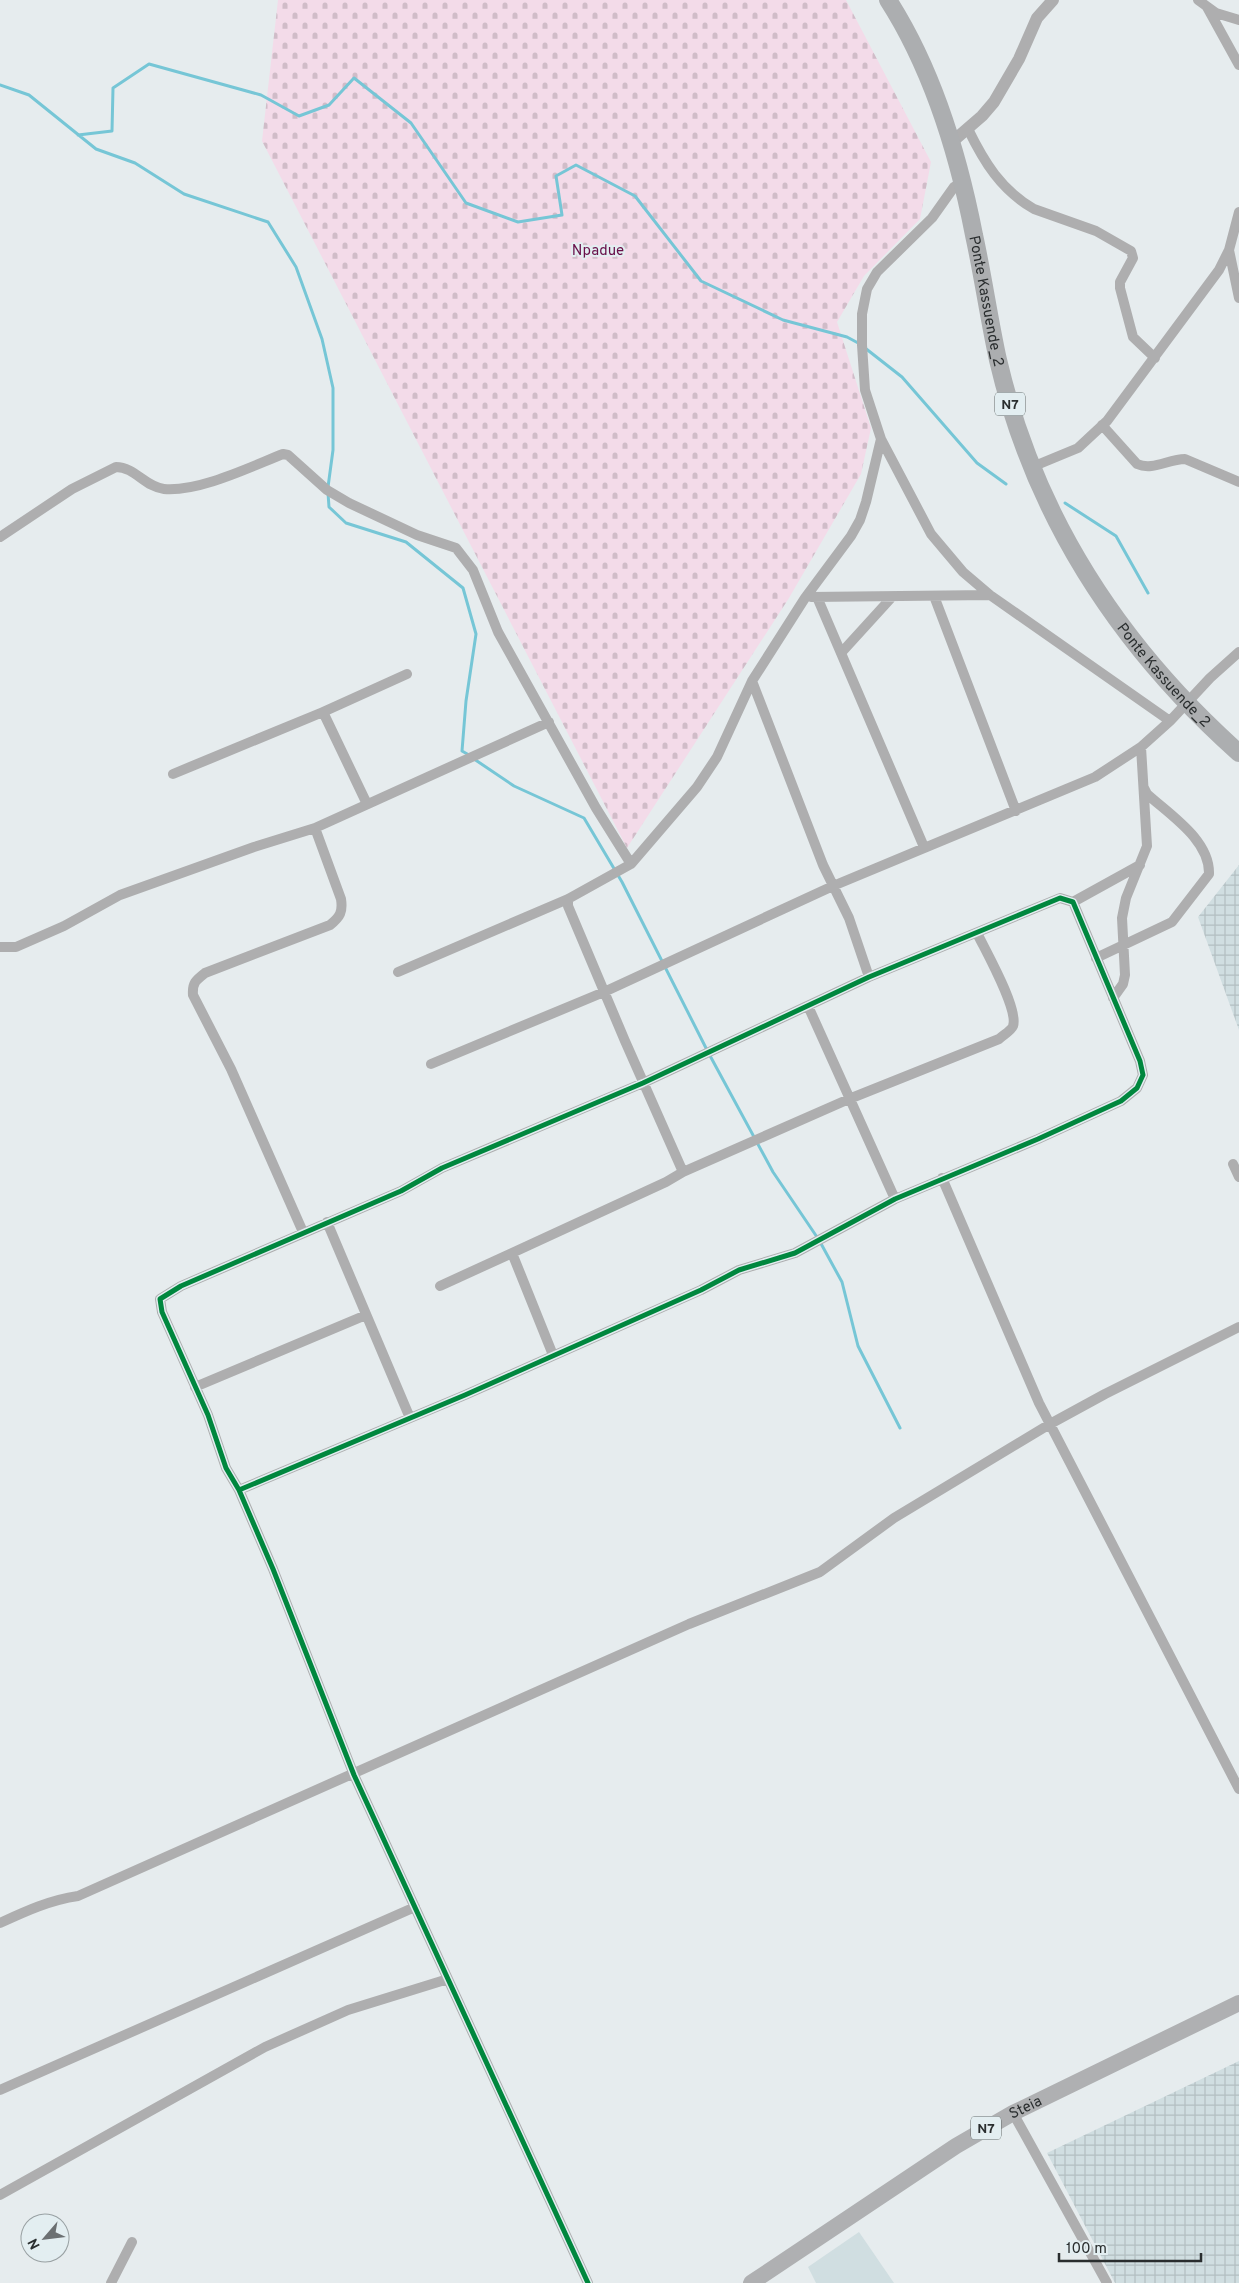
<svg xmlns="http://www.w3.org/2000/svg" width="1239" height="2283" font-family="Overpass,sans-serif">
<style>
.built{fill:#d0dee1}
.industrial{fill:url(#industrial-grid)}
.cemetery{fill:url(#cemetery-stones)}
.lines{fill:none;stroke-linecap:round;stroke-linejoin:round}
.stream{stroke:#76c6d6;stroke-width:3}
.minor{stroke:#aeaeaf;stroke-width:10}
.tertiary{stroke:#aeaeaf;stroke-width:12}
.primary{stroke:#afb0b2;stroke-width:16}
.trunk{stroke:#acaeb0;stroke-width:18}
.cycleway-casing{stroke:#e3eef1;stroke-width:8}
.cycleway{stroke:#00873e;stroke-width:5}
.labels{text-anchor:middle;stroke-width:4;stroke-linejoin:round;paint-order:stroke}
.shield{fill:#e3eef1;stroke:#626869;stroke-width:1}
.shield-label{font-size:14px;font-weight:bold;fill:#2a2e2f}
.park-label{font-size:15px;fill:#680f49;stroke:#e3eef1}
.street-label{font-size:15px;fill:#2a2e2f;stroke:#e3eef1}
</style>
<defs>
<pattern id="industrial-grid" width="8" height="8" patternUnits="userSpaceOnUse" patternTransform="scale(1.25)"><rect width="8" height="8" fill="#d0dee1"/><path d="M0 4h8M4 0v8" fill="none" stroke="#b3bfc1"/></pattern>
<pattern id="cemetery-stones" width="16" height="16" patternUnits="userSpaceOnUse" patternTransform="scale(1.25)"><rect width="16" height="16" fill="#f3dbe9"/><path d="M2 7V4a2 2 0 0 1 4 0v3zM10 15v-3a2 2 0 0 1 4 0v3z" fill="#d0bcc8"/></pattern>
</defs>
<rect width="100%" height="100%" fill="#e6ecee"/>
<!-- built -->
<path class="built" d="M859,2232L894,2283H816L808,2267Z"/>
<!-- industrial -->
<path class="industrial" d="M1239,865V1030L1198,917Z
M1239,2061V2283H1115L1047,2153Z"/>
<!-- cemetery -->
<path class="cemetery" d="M278,0H846L931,162L920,219L864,276L837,322L871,428L861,474L789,598L627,848L262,141Z"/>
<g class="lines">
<!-- stream -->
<path class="stream" d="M0,85L29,95L96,149L135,163L184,194L268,222L296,267L322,339L333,388V450L328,487
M78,135L112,131L113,88L149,64L261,95L299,116L329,105L354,78L411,123L466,203L518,222L562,215L556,176L576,165L635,196L701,281L783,320L847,337L860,344
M865,348L902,377L977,463L1006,484
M328,493L329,507L346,523L406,542L463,588L476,634L466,701L462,751L469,755
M1065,503L1116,536L1148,593
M474,759L514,786L584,818L622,882L708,1052L773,1172L819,1240L842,1282L858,1346L900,1428"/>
<!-- minor -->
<path class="minor" d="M1198,0L1216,13L1239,20
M1207,7L1239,65
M968,129C984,162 1001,190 1034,209L1096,231L1131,251L1133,258L1120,282V288L1133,337L1155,358
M962,182L954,187L932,218L877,272L867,289L862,314V345L865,390L881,439L931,534L963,572L990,595L1170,721L1210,678L1239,652
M1229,250L1239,298
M1102,425L1137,464C1153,471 1168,459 1185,459L1239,482
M1032,467L1078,448L1107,421L1219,270L1229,250L1239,212
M0,537L72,489L116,467C135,467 145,487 164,489C199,492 250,467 283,454L288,455L327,490L349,503L417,535L456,548L473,570L498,632L596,808L631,864
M934,596L1016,811
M811,597L990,595
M817,597L924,847
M841,653L892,597
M752,681L823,865L849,918L869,977
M323,712L367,804
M173,774L323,712L407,674
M315,828L549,722
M1073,902L1140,865
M0,947H16L64,926L120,895L254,847L315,828L341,899C343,912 340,917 330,925L205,973C196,980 192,983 193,995L231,1069L303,1232
M1096,958L1172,922L1209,874C1210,840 1170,815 1147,794L1144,788
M398,972L568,899L631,864L697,787L717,757L752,681L805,598L851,536L860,520L866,502L881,439
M1113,998L1123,984L1125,975L1122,918L1126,898L1147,846L1141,747
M808,1006L895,1199
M431,1064L604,992L833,886L1095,777L1141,747L1170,721
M1233,1164L1239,1177
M683,1172L849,1099L999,1039C1003,1035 1011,1031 1013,1026C1019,1009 985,950 977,933
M942,1178L1039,1403L1239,1789
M327,1222L410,1418
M440,1286L512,1253
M553,1355L512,1253L666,1182L683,1172L625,1041L568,906V899
M195,1387L366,1315
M239,1490L465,1395L701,1290L739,1270L795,1253L895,1199L1038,1139L1121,1101L1137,1088L1143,1075L1140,1061L1073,902L1060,898L869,977L643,1083L442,1168L401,1191L181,1286L160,1299L162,1312L208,1415L226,1468L239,1490L273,1569L354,1775L588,2283
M0,1923C26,1911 50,1900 78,1896L689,1624L820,1572L894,1518L1050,1424L1105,1394L1239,1327
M0,2090L415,1907
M1013,2113L1107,2283
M0,2195L265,2047L348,2010L448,1979
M111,2283L132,2242"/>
<!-- tertiary -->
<path class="tertiary" d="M952,142L982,116L994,102L1019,59L1037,18L1053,0"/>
<!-- primary -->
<path class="primary" id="s1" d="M751,2283L956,2146L1013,2113L1239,2003"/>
<!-- trunk -->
<path class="trunk" id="s2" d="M888,0C933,70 958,153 974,235C983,276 989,319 998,360C1035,518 1119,646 1239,753"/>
<!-- cycleway casing -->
<g class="cycleway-casing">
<path id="cycleway" d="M239,1490L465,1395L701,1290L739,1270L795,1253L895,1199L1038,1139L1121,1101L1137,1088L1143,1075L1140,1061L1073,902L1060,898L869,977L643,1083L442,1168L401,1191L181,1286L160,1299L162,1312L208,1415L226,1468L239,1490L273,1569L354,1775L588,2283"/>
</g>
<!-- cycleway -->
<use href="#cycleway" class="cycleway"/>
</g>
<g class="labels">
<!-- shield labels -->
<g class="shield">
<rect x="995" y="392.5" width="30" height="23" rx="4"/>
<rect x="971" y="2116.5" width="30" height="23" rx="4"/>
</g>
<g class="shield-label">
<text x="1010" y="409">N7</text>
<text x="986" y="2133">N7</text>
</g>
<!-- park labels -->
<g class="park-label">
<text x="598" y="255">Npadue</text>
</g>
<!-- street labels -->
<g class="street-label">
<text dy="5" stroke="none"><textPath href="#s2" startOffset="319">Ponte Kassuende_2</textPath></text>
<text dy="5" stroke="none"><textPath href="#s2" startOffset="739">Ponte Kassuende_2</textPath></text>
<text dy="5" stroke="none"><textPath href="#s1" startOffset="326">Steia</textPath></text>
</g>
</g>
<!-- north arrow -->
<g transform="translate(45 2238) rotate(242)"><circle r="24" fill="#e3eef1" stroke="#99a1a3"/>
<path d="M0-4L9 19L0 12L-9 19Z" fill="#6c7072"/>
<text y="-8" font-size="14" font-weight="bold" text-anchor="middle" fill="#2a2e2f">N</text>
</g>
<!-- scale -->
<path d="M1059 2253v8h142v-8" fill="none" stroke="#2a2e2f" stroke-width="2.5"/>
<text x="1066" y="2253" font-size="15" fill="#2a2e2f" stroke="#e3eef1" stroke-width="4" paint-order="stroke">100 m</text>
</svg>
